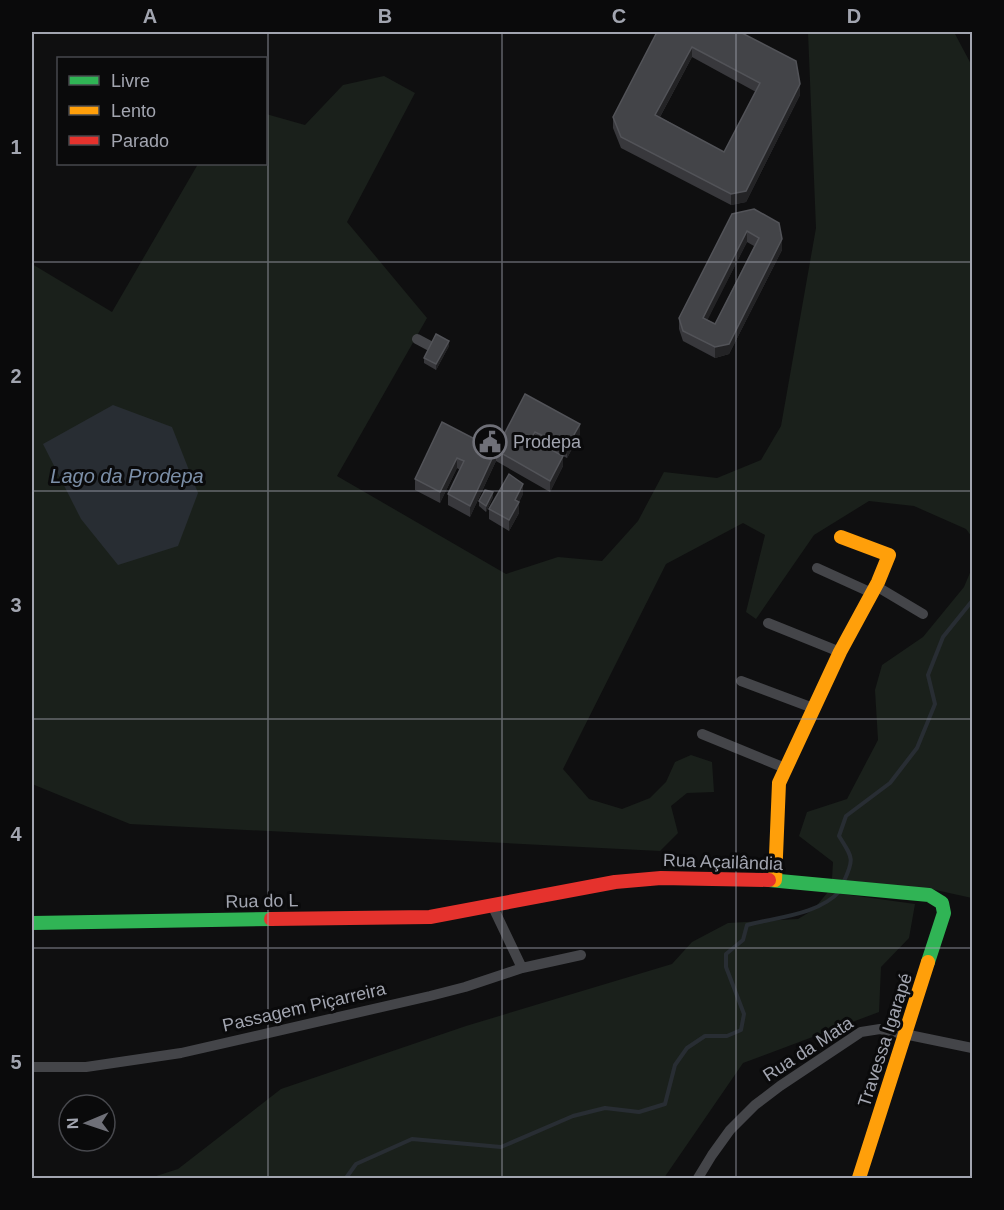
<svg xmlns="http://www.w3.org/2000/svg" width="1004" height="1210" font-family="Arial,sans-serif">
<style>
.green{fill:#1a201b}
.water{fill:#282d33}
.lines{fill:none;stroke-linecap:round;stroke-linejoin:round}
.stream{stroke:#282d33;stroke-width:4}
.street{stroke:#444549;stroke-width:10}
.fast{stroke:#30b455;stroke-width:14}
.slow{stroke:#ff9f0a;stroke-width:14}
.jam{stroke:#e5322d;stroke-width:14}
.wall{fill:#38383c;fill-rule:evenodd}
.shaded-wall{fill:#232325}
.building{fill:#434448;stroke:#525358;stroke-width:1.5;fill-rule:evenodd}
.grid{fill:none;stroke:#a2a5b0;stroke-width:1.5;stroke-opacity:0.55}
.labels{text-anchor:middle;stroke-width:6;stroke-linejoin:round;paint-order:stroke}
.poi-label{font-size:18px;fill:#a2a5b0;stroke:#0a0a0b;text-anchor:start}
.street-label{font-size:18px;fill:#a2a5b0;stroke:#0a0a0b}
.water-label{font-size:20px;font-style:italic;fill:#7c8fa8;stroke:#0a0a0b}
.neatline{fill:none;stroke:#a2a5b0;stroke-width:2}
.grid-label{font-size:20px;text-anchor:middle;font-weight:bold;fill:#a2a5b0}
</style>
<rect width="100%" height="100%" fill="#0f0f10"/>
<!-- green -->
<path class="green" d="M808,32H954L972,66V537L966,529L914,506L869,501L814,535L756,619L746,612L765,535L743,523L666,564L563,769L589,799L622,809L650,798L666,782L675,762L691,755L712,762L714,792L687,793L671,806L678,833L660,851L130,824L32,784V264L112,312L198,164H266V114L305,125L343,85L384,76L415,93L347,222L427,318L337,476L506,574L558,557L602,561L638,521L664,472L717,478L761,460L781,426L816,228Z
M972,568V898L931,889L832,879L833,862L799,836L807,812L847,799L878,740L875,690L882,665L923,637L964,587Z
M828,892L915,904L909,938L881,967L879,1012L743,1063L664,1178H150L178,1169L281,1089L466,1026L672,964L692,942L728,923L798,919L813,910Z"/>
<!-- water -->
<path class="water" d="M113,405L172,427L198,493L178,546L118,565L81,519L43,444Z"/>
<g class="lines">
<!-- stream -->
<path class="stream" d="M844,881C855,858 852,857 839,836L846,816L890,783L917,748L935,704L928,675L943,637L972,601
M346,1178L356,1164L412,1139L501,1147L573,1116L605,1108L639,1112L665,1104L675,1065L687,1048L705,1036H727L741,1030L744,1014L726,967V954L743,940L747,925C777,917 818,915 840,891"/>
<!-- street -->
<path class="street" d="M417,339L432,347
M817,568L872,593
M876,586L923,614
M768,623L840,652
M741,681L813,708
M702,734L785,768
M492,905L522,968
M32,1067H86L181,1053L430,996L465,987L522,968L581,955
M698,1178L712,1155L730,1130L755,1105L780,1086L861,1032L880,1029L972,1048"/>
<!-- fast -->
<path class="fast" d="M769,880L929,895L942,903L944,913L928,962
M32,923L271,919"/>
<!-- slow -->
<path class="slow" d="M775,880L779,783L840,652L878,582L889,555L841,537
M859,1178L928,962"/>
<!-- jam -->
<path class="jam" d="M271,919L430,917L615,882L661,878L769,880"/>
</g>
<!-- wall -->
<path class="wall" d="M657,32L800,95L746,202L731,205L621,148L613,128V117ZM692,57L756,92L724,152L660,117Z
M732,214L782,250L729,354L715,358L683,341L679,329V318ZM747,242L754,246L715,324L707,320Z
M449,346L436,370L424,363V358Z
M525,394L580,434L567,458L563,456V466L550,492L496,461L470,517L448,505V494L460,470L457,468L440,503L415,490V479L442,422L496,450Z
M523,494L519,502V513L509,531L489,519V509Z
M493,497L486,512L479,506V501Z"/>
<!-- shaded-wall -->
<path class="shaded-wall" d="M692,47V57L655,126V115Z
M800,84V95L746,202L731,205V194Z
M747,231V242L703,329V318Z
M782,239V250L729,354L715,358V347Z
M449,341V346L436,370V364Z
M580,424V434L567,458V447Z
M535,432V442L531,439Z
M496,450V461L470,517V506Z
M563,456V466L550,492V481Z
M457,458V468L440,503V492Z
M523,484V494L519,502V513L509,531V520L515,500Z
M493,492V497L486,512V506Z"/>
<!-- building -->
<path class="building" d="M657,32H740L796,61L800,84L746,191L731,194L621,137L613,117ZM692,47L760,83L724,152L655,115Z
M754,209L779,223L782,239L729,344L715,347L683,331L679,318L732,214ZM747,231L759,238L715,324L703,318Z
M436,334L449,341L436,364L424,358Z
M525,394L580,424L567,447L535,432L531,439L563,456L550,481L496,450L470,506L448,494L464,461L457,458L440,492L415,479L442,422L496,450Z
M509,474L523,484L515,500L519,502L509,520L489,509Z
M485,490L493,492L486,506L479,501Z"/>
<!-- grid -->
<path class="grid" d="M268,32V1178M502,32V1178M736,32V1178M32,262H972M32,491H972M32,719H972M32,948H972"/>
<!-- icons -->
<defs>
<g id="civic-ring" transform="scale(1.725)"><circle r="9.5" fill="#0a0a0b" stroke="#6f7078" stroke-width="1.5"/><path d="M-.6-6.5H3V-4.5H.6V-3L4-1V1h2V6H-6V1h2V-1L-.6-3ZM-1.2 2.5V6h2.4V2.5Z" fill="#6f7078"/></g>
</defs>
<g fill-rule="evenodd">
<use href="#civic-ring" x="490" y="442"/>
</g>
<g class="labels">
<!-- poi labels -->
<g class="poi-label">
<text x="513" y="448">Prodepa</text>
</g>
<!-- street labels -->
<g class="street-label">
<text transform="translate(723 862) rotate(2)" y="6">Rua Açailândia</text>
<text transform="translate(262 901) rotate(-1)" y="6">Rua do L</text>
<text transform="translate(304 1007) rotate(-13)" y="6">Passagem Piçarreira</text>
<text transform="translate(885 1040) rotate(-72)" y="6">Travessa Igarapé</text>
<text transform="translate(808 1049) rotate(-33)" y="6">Rua da Mata</text>
</g>
<!-- water labels -->
<g class="water-label">
<text x="127" y="483">Lago da Prodepa</text>
</g>
</g>
<!-- border -->
<rect width="1004" height="1210" fill="none" stroke="#0a0a0b" stroke-width="66"/>
<!-- legend -->
<rect x="57" y="57" width="210" height="108" fill="#0a0a0b" stroke="#47484d" stroke-width="1.5"/>
<rect x="69" y="76" width="30" height="9" fill="#30b455" stroke="#47484d" stroke-width="1.5"/>
<text x="111" y="87" font-size="18" fill="#a2a5b0">Livre</text>
<rect x="69" y="106" width="30" height="9" fill="#ff9f0a" stroke="#47484d" stroke-width="1.5"/>
<text x="111" y="117" font-size="18" fill="#a2a5b0">Lento</text>
<rect x="69" y="136" width="30" height="9" fill="#e5322d" stroke="#47484d" stroke-width="1.5"/>
<text x="111" y="147" font-size="18" fill="#a2a5b0">Parado</text>
<!-- north arrow -->
<g transform="translate(87 1123) rotate(268)"><circle r="28" fill="#0a0a0b" stroke="#47484d" stroke-width="1.5"/>
<path d="M0-4.5L10 22L0 15L-10 22Z" fill="#6f7078"/>
<text y="-9" font-size="16" font-weight="bold" text-anchor="middle" fill="#a2a5b0">N</text>
</g>
<rect x="33" y="33" width="938" height="1144" class="neatline"/>
<g class="grid-label">
<text x="150" y="23">A</text>
<text x="385" y="23">B</text>
<text x="619" y="23">C</text>
<text x="854" y="23">D</text>
<text x="16" y="154">1</text>
<text x="16" y="383">2</text>
<text x="16" y="612">3</text>
<text x="16" y="841">4</text>
<text x="16" y="1069">5</text>
</g>
</svg>
